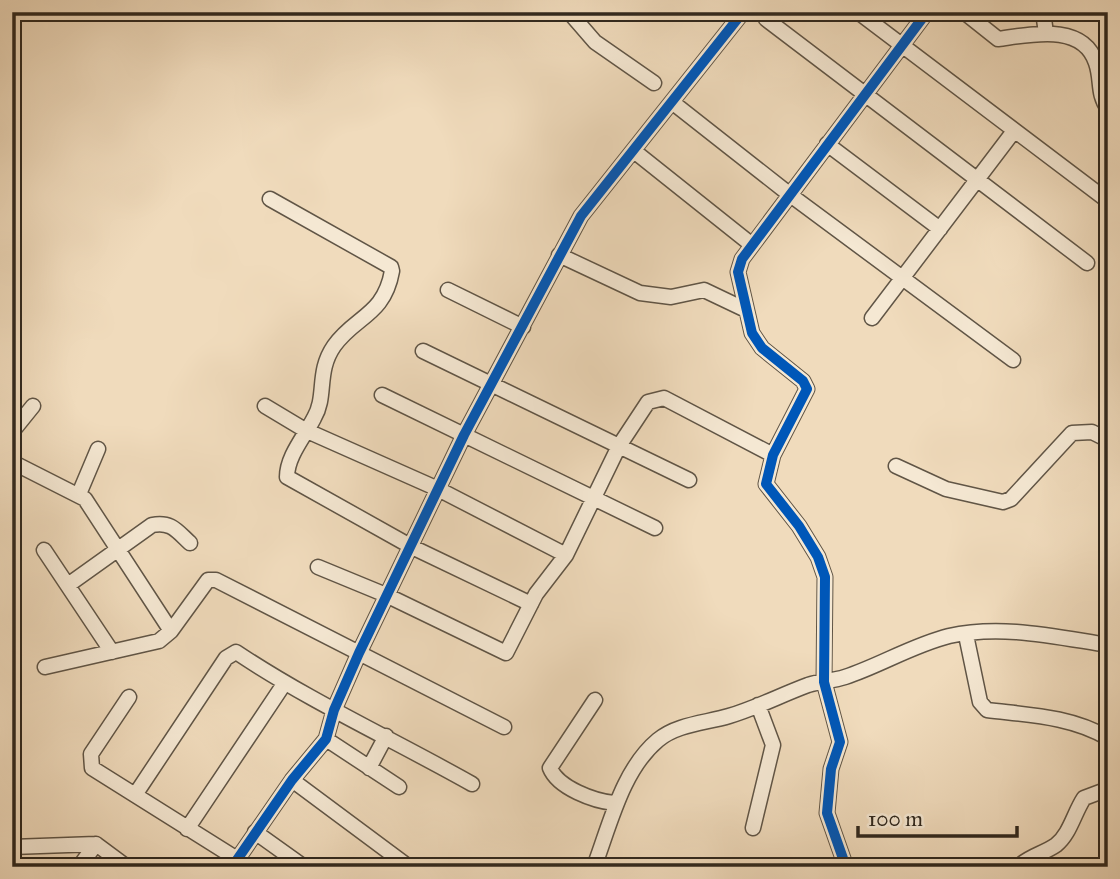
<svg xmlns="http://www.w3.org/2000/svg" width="1120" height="879" font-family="'IM FELL Great Primer',serif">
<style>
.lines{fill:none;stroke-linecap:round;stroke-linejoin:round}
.minor-casing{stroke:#605546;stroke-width:17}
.minor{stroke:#f5e8d3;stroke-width:14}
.cycleway-casing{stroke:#f5e8d3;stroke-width:15}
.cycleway{stroke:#0057b8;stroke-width:10}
</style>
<rect width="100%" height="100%" fill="#f0dbbc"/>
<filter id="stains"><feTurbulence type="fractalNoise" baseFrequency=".00286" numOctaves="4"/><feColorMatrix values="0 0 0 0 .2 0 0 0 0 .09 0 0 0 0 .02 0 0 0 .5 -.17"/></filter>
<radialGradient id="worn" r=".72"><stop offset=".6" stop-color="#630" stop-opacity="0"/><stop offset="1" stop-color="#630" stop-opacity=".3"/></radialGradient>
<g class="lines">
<!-- minor casing -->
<g class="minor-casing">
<path id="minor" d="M569,12L595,42L654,83
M858,12L1108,201
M964,12L998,39C1029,35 1083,22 1096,63C1102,80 1097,94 1108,109
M1043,12L1046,33
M766,19L1087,263
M672,102L789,194L1013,360
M827,144L940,229
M634,151L752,245
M270,199L391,267L392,271C384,316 355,316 334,346C316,372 327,396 314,418C305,436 287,456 287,477L412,547L531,604
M559,255L640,293L671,297L704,290L746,310
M448,290L523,327
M872,318L1014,131
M423,351L689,480
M382,395L655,528
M265,406L305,430L438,489L566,555
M12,432L33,406
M12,462L85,499L171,631
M896,466L946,489L1003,502L1011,499L1072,433L1092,432L1108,440
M79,494L98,449
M44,550L112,652
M318,567L386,595L506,653L536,594L566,555L619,446L648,402L664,398L773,455
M68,585L152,525C171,521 177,531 190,543
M966,635L980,702L987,710C1028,715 1071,716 1108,738
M45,667L159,641L171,631L208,580H216L504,727
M129,697L91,754L92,768L237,859
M595,700L550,768C558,788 594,801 614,803
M326,739L399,787
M369,768L386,736
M292,780L409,867
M135,795L226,658L236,652C311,702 394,740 472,784
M753,828L773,745L758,705
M187,829L284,684
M255,832L304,867
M12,847L96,844L127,867
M79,867L96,844
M232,867L292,780L326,739L334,710L359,653L464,435L581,216L743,12
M594,867C610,825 622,770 658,740C677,724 706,723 729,716C756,708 781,695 808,685C820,681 833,681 845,677C879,666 913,645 949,636C1002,624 1056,637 1108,645
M846,867L827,813L831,769L840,742L824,682L825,577L818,557L799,526L766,484L773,455L807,389L803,381L762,348L752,333L738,272L742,259L927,12
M1018,867C1029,856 1043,854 1056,845C1070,834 1074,813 1084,798L1108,789"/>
</g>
<!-- minor -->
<use href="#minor" class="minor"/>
<!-- cycleway casing -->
<g class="cycleway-casing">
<path id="cycleway" d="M232,867L292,780L326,739L334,710L359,653L464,435L581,216L743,12
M846,867L827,813L831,769L840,742L824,682L825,577L818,557L799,526L766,484L773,455L807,389L803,381L762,348L752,333L738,272L742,259L927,12"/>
</g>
<!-- cycleway -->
<use href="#cycleway" class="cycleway"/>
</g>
<!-- margin -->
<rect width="1120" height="879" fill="none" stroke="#f0dbbc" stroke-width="42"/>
<rect x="14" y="14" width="1092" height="851" fill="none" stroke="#30281e" stroke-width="3.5"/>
<rect x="21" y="21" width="1078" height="837" fill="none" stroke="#30281e" stroke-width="2"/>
<!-- scale -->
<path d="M858 826v10h159v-10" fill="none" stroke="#30281e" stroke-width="3.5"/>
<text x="868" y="826" font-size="21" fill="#30281e" stroke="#f5e8d3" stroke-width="5" paint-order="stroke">100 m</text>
<rect width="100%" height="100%" filter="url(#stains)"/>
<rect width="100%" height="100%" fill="url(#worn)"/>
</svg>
